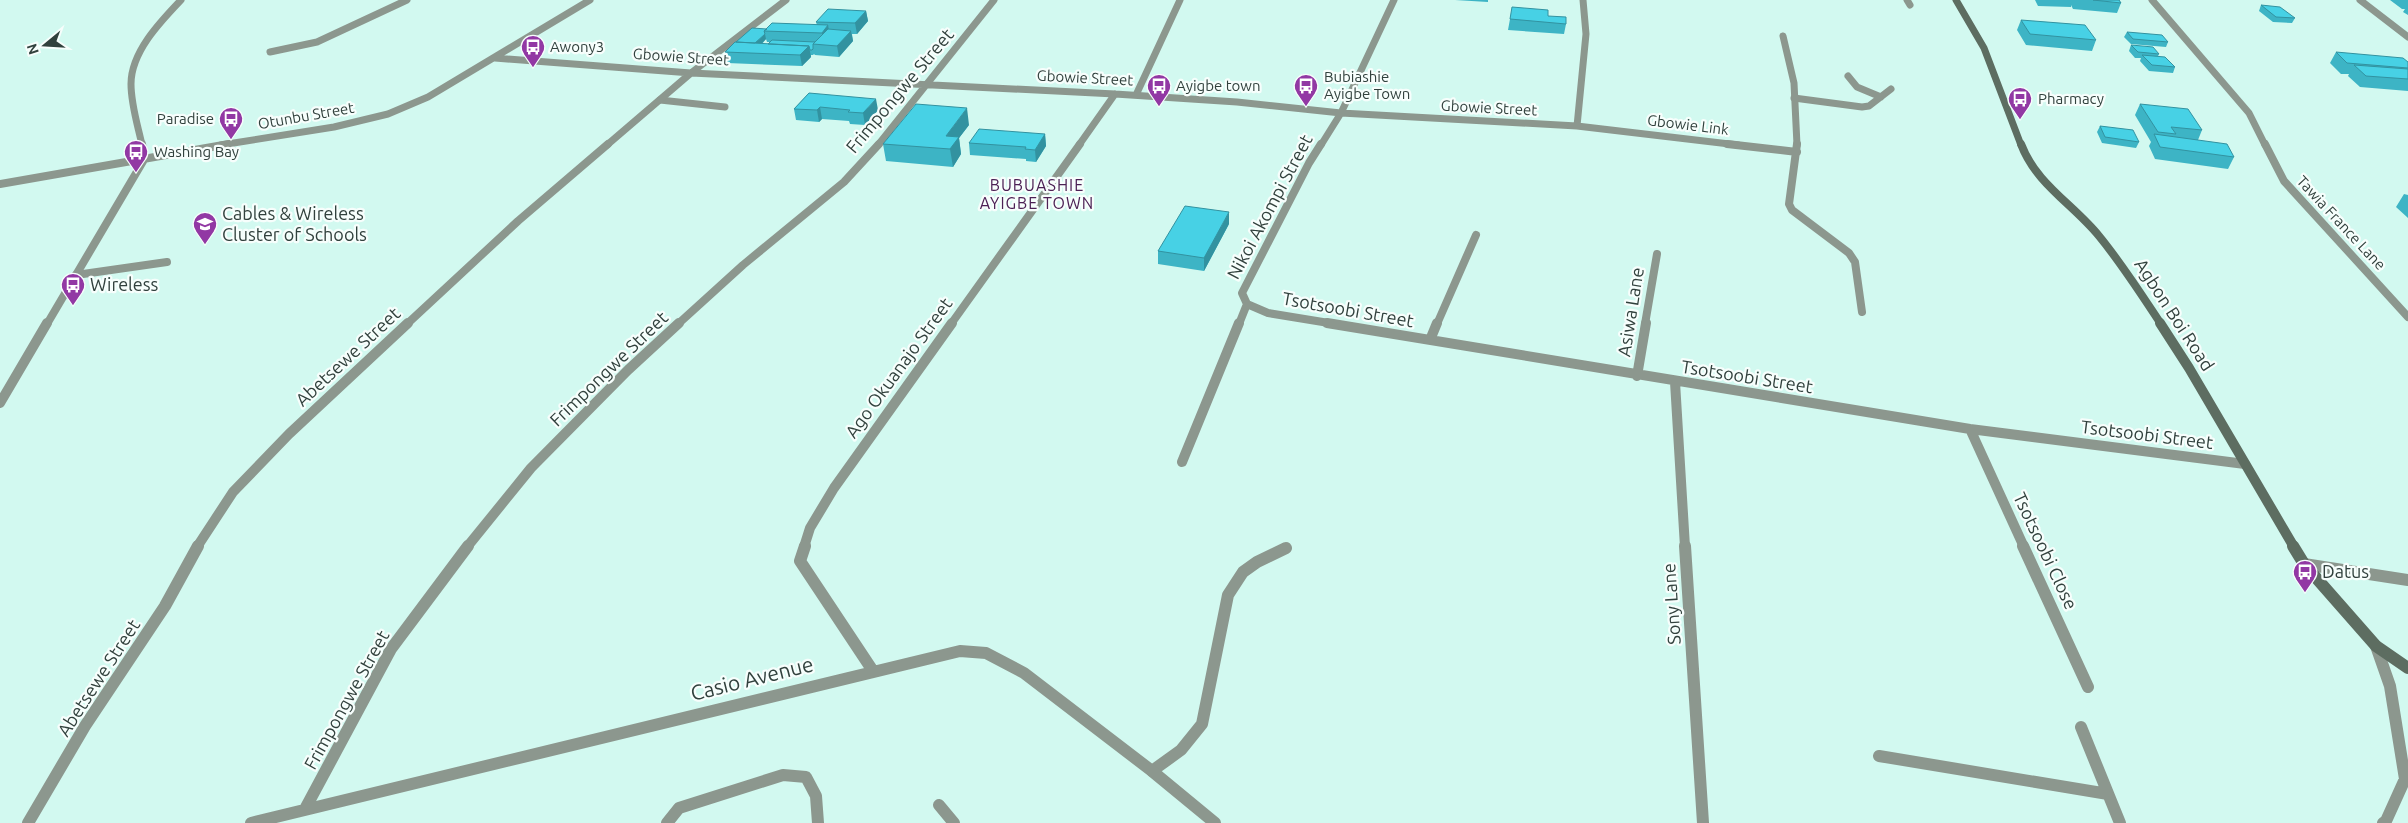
<svg xmlns="http://www.w3.org/2000/svg" width="2408" height="823" font-family="Ubuntu,sans-serif">
<style>
.lines{fill:none;stroke-linecap:round;stroke-linejoin:round}
.lane-far2{stroke:#8c978e;stroke-width:7}
.lane-far1{stroke:#8c978e;stroke-width:8}
.lane{stroke:#8c978e;stroke-width:12}
.street-far3{stroke:#8c978e;stroke-width:7}
.street-far2{stroke:#8c978e;stroke-width:8}
.street-far1{stroke:#8c978e;stroke-width:10}
.street{stroke:#8c978e;stroke-width:12}
.secondary-far3{stroke:#5d6d61;stroke-width:7}
.secondary-far2{stroke:#5d6d61;stroke-width:8}
.secondary-far1{stroke:#5d6d61;stroke-width:10}
.secondary{stroke:#5d6d61;stroke-width:12}
.wall{fill:#3db4c5;fill-rule:evenodd}
.shaded-wall{fill:#3292a0}
.building{fill:#47d1e5;stroke:#3292a0}
.labels{text-anchor:middle;stroke-width:4.5;stroke-linejoin:round;paint-order:stroke}
.far-poi-label{font-size:15px;fill:#31413d;stroke:#f7fefc;text-anchor:start}
.far-street-label{font-size:15px;fill:#31413d;stroke:#f7fefc}
.far-neighbourhood-label{font-size:16px;letter-spacing:1px;fill:#4c2155;stroke:#f7fefc}
.street-label{font-size:18px;fill:#31413d;stroke:#f7fefc}
.poi-label{font-size:18px;fill:#31413d;stroke:#f7fefc;text-anchor:start}
.near-street-label{font-size:21px;fill:#31413d;stroke:#f7fefc}
</style>
<rect width="100%" height="100%" fill="#d2f9f0"/>
<g class="lines">
<!-- lane-far2 -->
<path class="lane-far2" d="M1907,0L1910,5
M1848,76L1857,87L1881,97
M1794,98L1862,107L1869,106L1891,89
M660,100L725,107"/>
<!-- lane-far1 -->
<path class="lane-far1" d="M76,275L167,262"/>
<!-- lane -->
<path class="lane" d="M2081,727L2120,823
M1879,756L2108,794
M1152,771L1181,750L1202,724L1228,595L1243,572L1257,562L1286,548
M939,805L954,823
M667,823L679,808L783,775L806,777L816,796L818,823"/>
<!-- street-far3 -->
<path class="street-far3" d="M2152,0L2249,113L2265,145
M2360,0L2408,37
M1783,36L1794,83L1797,145
M270,52L317,42L407,0
M495,58L691,73L1115,94L1237,102L1341,113L1577,126L1586,34L1583,0
M1136,95L1180,0
M1577,126L1738,145
M142,145C138,126 131,105 131,84C131,52 160,22 181,0
M221,145L334,127L388,114L428,97L590,0
M607,145L691,73L786,0
M878,145L994,0
M1079,145L1115,94
M1321,145L1341,113L1394,0"/>
<!-- street-far2 -->
<path class="street-far2" d="M1727,144L1797,152
M1797,144L1789,204L1792,210L1849,253L1855,262L1862,312
M2265,144L2284,181L2408,317
M0,184L229,144
M1247,304L1268,313L1335,324
M47,324L145,158L142,144
M407,324L518,221L608,144
M678,324L743,265L844,182L879,144
M951,324L1080,144
M1239,324L1247,304L1242,293L1309,163L1321,144
M1437,324L1476,235
M1645,324L1657,254"/>
<!-- street-far1 -->
<path class="street-far1" d="M1327,323L1970,429L2245,464
M1430,340L1437,323
M1637,376L1646,323
M1675,382L1685,547
M0,403L47,323
M1970,429L2024,547
M1182,462L1239,323
M197,547L233,492L289,434L408,323
M467,547L531,468L628,370L679,323
M804,547L810,528L834,488L952,323"/>
<!-- street -->
<path class="street" d="M805,546L800,561L873,671
M1685,546L1703,823
M2023,546L2088,687
M2304,564L2408,580
M2376,646L2390,686L2405,779L2386,821L2383,823
M305,809L391,649L468,546
M28,823L85,726L165,606L198,546
M251,823L960,651L986,653L1024,673L1152,771L1215,823"/>
<!-- secondary-far3 -->
<path class="secondary-far3" d="M1956,0L1984,48L2021,145"/>
<!-- secondary-far2 -->
<path class="secondary-far2" d="M2021,144C2036,184 2073,204 2099,236C2122,264 2141,294 2161,324"/>
<!-- secondary-far1 -->
<path class="secondary-far1" d="M2160,323L2189,368L2294,547"/>
<!-- secondary -->
<path class="secondary" d="M2293,546L2304,564L2376,646L2408,668"/>
</g>
<!-- wall -->
<path class="wall" d="M1455,0H1488V2Z
M2035,0H2119L2121,3L2117,13L2073,9L2071,5V7L2038,6Z
M2390,0H2408V15L2403,12L2405,9H2402Z
M2261,5L2295,18L2292,23L2273,22L2259,11Z
M866,11L868,21L857,34H852L853,41L839,57L815,55L814,54L813,55H811V57L802,66L727,63L725,52L736,42L767,29L817,25L816,22ZM766,39L767,42H770L768,44H762Z
M1548,16L1566,24L1564,34L1508,30L1510,19Z
M2021,20L2096,40L2092,51L2026,45L2017,30Z
M2127,32L2168,42L2166,47L2131,44L2124,37Z
M2131,45L2159,54L2158,56L2175,67L2173,73L2149,71L2140,61L2141,58H2135L2129,51Z
M2336,52L2408,62V91L2360,87L2348,76L2349,74H2341L2330,63Z
M809,93L878,110L865,125L850,124L849,121L822,119L819,122L796,120L794,109Z
M2140,104L2202,130L2198,140L2234,157L2228,169L2155,159L2149,146L2151,142L2135,115Z
M969,125L959,138L961,154L953,167L886,161L883,144Z
M2100,126L2139,142L2136,148L2102,143L2097,132Z
M1045,134L1046,146L1036,162L1026,161V159L970,155L969,143Z
M2404,194L2408,195V218L2396,207Z
M1229,224L1204,271L1158,264V251Z"/>
<!-- shaded-wall -->
<path class="shaded-wall" d="M866,11L868,21L857,34L855,23Z
M828,25L830,36L824,44L822,33Z
M851,31L853,41L839,57L837,46Z
M765,34L766,39L753,52L752,46Z
M809,46L811,57L802,66L800,55Z
M876,99L878,110L865,125L863,113Z
M820,107L822,119L819,122L817,110Z
M967,108L969,125L959,138L961,154L953,167L950,149L946,136Z
M1045,134L1046,146L1036,162L1035,150Z
M1229,212V224L1204,271V258Z"/>
<!-- building -->
<path class="building" d="M2093,0H2119L2121,3Z
M2261,5L2280,7L2295,18L2276,17Z
M1512,7L1548,10V16L1566,17V24L1510,19Z
M828,9L866,11L855,23L816,22Z
M2021,20L2085,25L2096,40L2030,34Z
M772,23L828,25L822,33L764,31Z
M752,28L767,29L764,31L765,34L755,43L736,42Z
M828,29L851,31L837,46L813,44Z
M2127,32L2162,35L2168,42L2133,39Z
M772,40L815,42L813,44V49L812,50H810L809,46L768,44Z
M735,42L809,46L800,55L725,52Z
M2131,45L2153,47L2159,54L2138,52Z
M2336,52L2403,58L2408,62V68L2347,63Z
M2142,55L2165,57L2175,67L2152,65Z
M2354,65L2408,69V79L2366,76Z
M809,93L876,99L863,113L848,112L850,110L820,107L817,110L794,109Z
M916,104L967,108L946,136L959,137L950,149L883,144Z
M2140,104L2188,109L2202,130L2171,127L2176,134L2158,132Z
M2100,126L2133,130L2139,142L2105,137Z
M979,129L1045,134L1035,150L1025,149L1026,147L969,143Z
M2154,134L2227,144L2234,157L2160,147Z
M1185,206L1229,212L1204,258L1158,251Z"/>
<!-- icons -->
<defs>
<g id="bus-pin" transform="scale(1.25)"><path d="M0 17L-7.5 6A9.5 9.5 0 1 1 7.5 6Z" fill="#9238a4" stroke="#f7fefc"/><path d="M-5-6H5V4H4V6H2V4H-2V6H-4V4H-5ZM-3.5-4V0h7V-4ZM-3.5 1.2v1.5H-2V1.2ZM2 1.2v1.5H3.5V1.2Z" fill="#fff"/></g>
<g id="school-pin" transform="scale(1.25)"><path d="M0 17L-7.5 6A9.5 9.5 0 1 1 7.5 6Z" fill="#9238a4" stroke="#f7fefc"/><path d="M0-5L7-2L0 1L-7-2ZM-4 1L0 2.5L4 1V4Q0 6-4 4Z" fill="#fff"/></g>
</defs>
<g fill-rule="evenodd">
<use href="#bus-pin" x="533" y="47"/>
<use href="#bus-pin" x="1159" y="86"/>
<use href="#bus-pin" x="1306" y="86"/>
<use href="#bus-pin" x="2020" y="99"/>
<use href="#bus-pin" x="231" y="119"/>
<use href="#bus-pin" x="136" y="152"/>
<use href="#school-pin" x="205" y="224"/>
<use href="#bus-pin" x="73" y="285"/>
<use href="#bus-pin" x="2305" y="572"/>
</g>
<g class="labels">
<!-- far-poi labels -->
<g class="far-poi-label">
<text x="550" y="52">Awony3</text>
<text x="1324" y="82">Bubiashie<tspan x="1324" dy="17">Ayigbe Town</tspan></text>
<text x="1176" y="91">Ayigbe town</text>
<text x="2038" y="104">Pharmacy</text>
<text x="214" y="124" text-anchor="end">Paradise</text>
<text x="154" y="157">Washing Bay</text>
</g>
<!-- far-street labels -->
<g class="far-street-label">
<text transform="translate(681 57) rotate(4)" y="5">Gbowie Street</text>
<text transform="translate(1085 78) rotate(3)" y="5">Gbowie Street</text>
<text transform="translate(1489 108) rotate(3)" y="5">Gbowie Street</text>
<text transform="translate(306 116) rotate(-10)" y="5">Otunbu Street</text>
<text transform="translate(1688 125) rotate(7)" y="5">Gbowie Link</text>
<text transform="translate(2341 223) rotate(47)" y="5">Tawia France Lane</text>
</g>
<!-- far-neighbourhood labels -->
<g class="far-neighbourhood-label">
<text x="1037" y="191">BUBUASHIE<tspan x="1037" dy="18">AYIGBE TOWN</tspan></text>
</g>
<!-- street labels -->
<g class="street-label">
<text transform="translate(900 91) rotate(-50)" y="6">Frimpongwe Street</text>
<text transform="translate(1270 207) rotate(-62)" y="6">Nikoi Akompi Street</text>
<text transform="translate(1348 310) rotate(10)" y="6">Tsotsoobi Street</text>
<text transform="translate(1631 312) rotate(-81)" y="6">Asiwa Lane</text>
<text transform="translate(2174 315) rotate(57)" y="6">Agbon Boi Road</text>
<text transform="translate(348 357) rotate(-43)" y="6">Abetsewe Street</text>
<text transform="translate(899 368) rotate(-54)" y="6">Ago Okuanajo Street</text>
<text transform="translate(609 369) rotate(-44)" y="6">Frimpongwe Street</text>
<text transform="translate(1747 377) rotate(9)" y="6">Tsotsoobi Street</text>
<text transform="translate(2147 435) rotate(7)" y="6">Tsotsoobi Street</text>
<text transform="translate(2045 551) rotate(65)" y="6">Tsotsoobi Close</text>
<text transform="translate(1672 604) rotate(-94)" y="6">Sony Lane</text>
<text transform="translate(99 678) rotate(-57)" y="6">Abetsewe Street</text>
<text transform="translate(347 700) rotate(-61)" y="6">Frimpongwe Street</text>
</g>
<!-- poi labels -->
<g class="poi-label">
<text x="222" y="220">Cables &amp; Wireless<tspan x="222" dy="21">Cluster of Schools</tspan></text>
<text x="90" y="291">Wireless</text>
<text x="2322" y="578">Datus</text>
</g>
<!-- near-street labels -->
<g class="near-street-label">
<text transform="translate(752 679) rotate(-14)" y="7">Casio Avenue</text>
</g>
</g>
<!-- north arrow -->
<g transform="translate(45 45) rotate(252)" stroke="#f7fefc" stroke-width="4" paint-order="stroke">
<path d="M0-4L9 19L0 12L-9 19Z" fill="#31413d"/>
<text y="-8" font-size="14" font-weight="bold" text-anchor="middle" fill="#31413d">N</text>
</g>
</svg>
